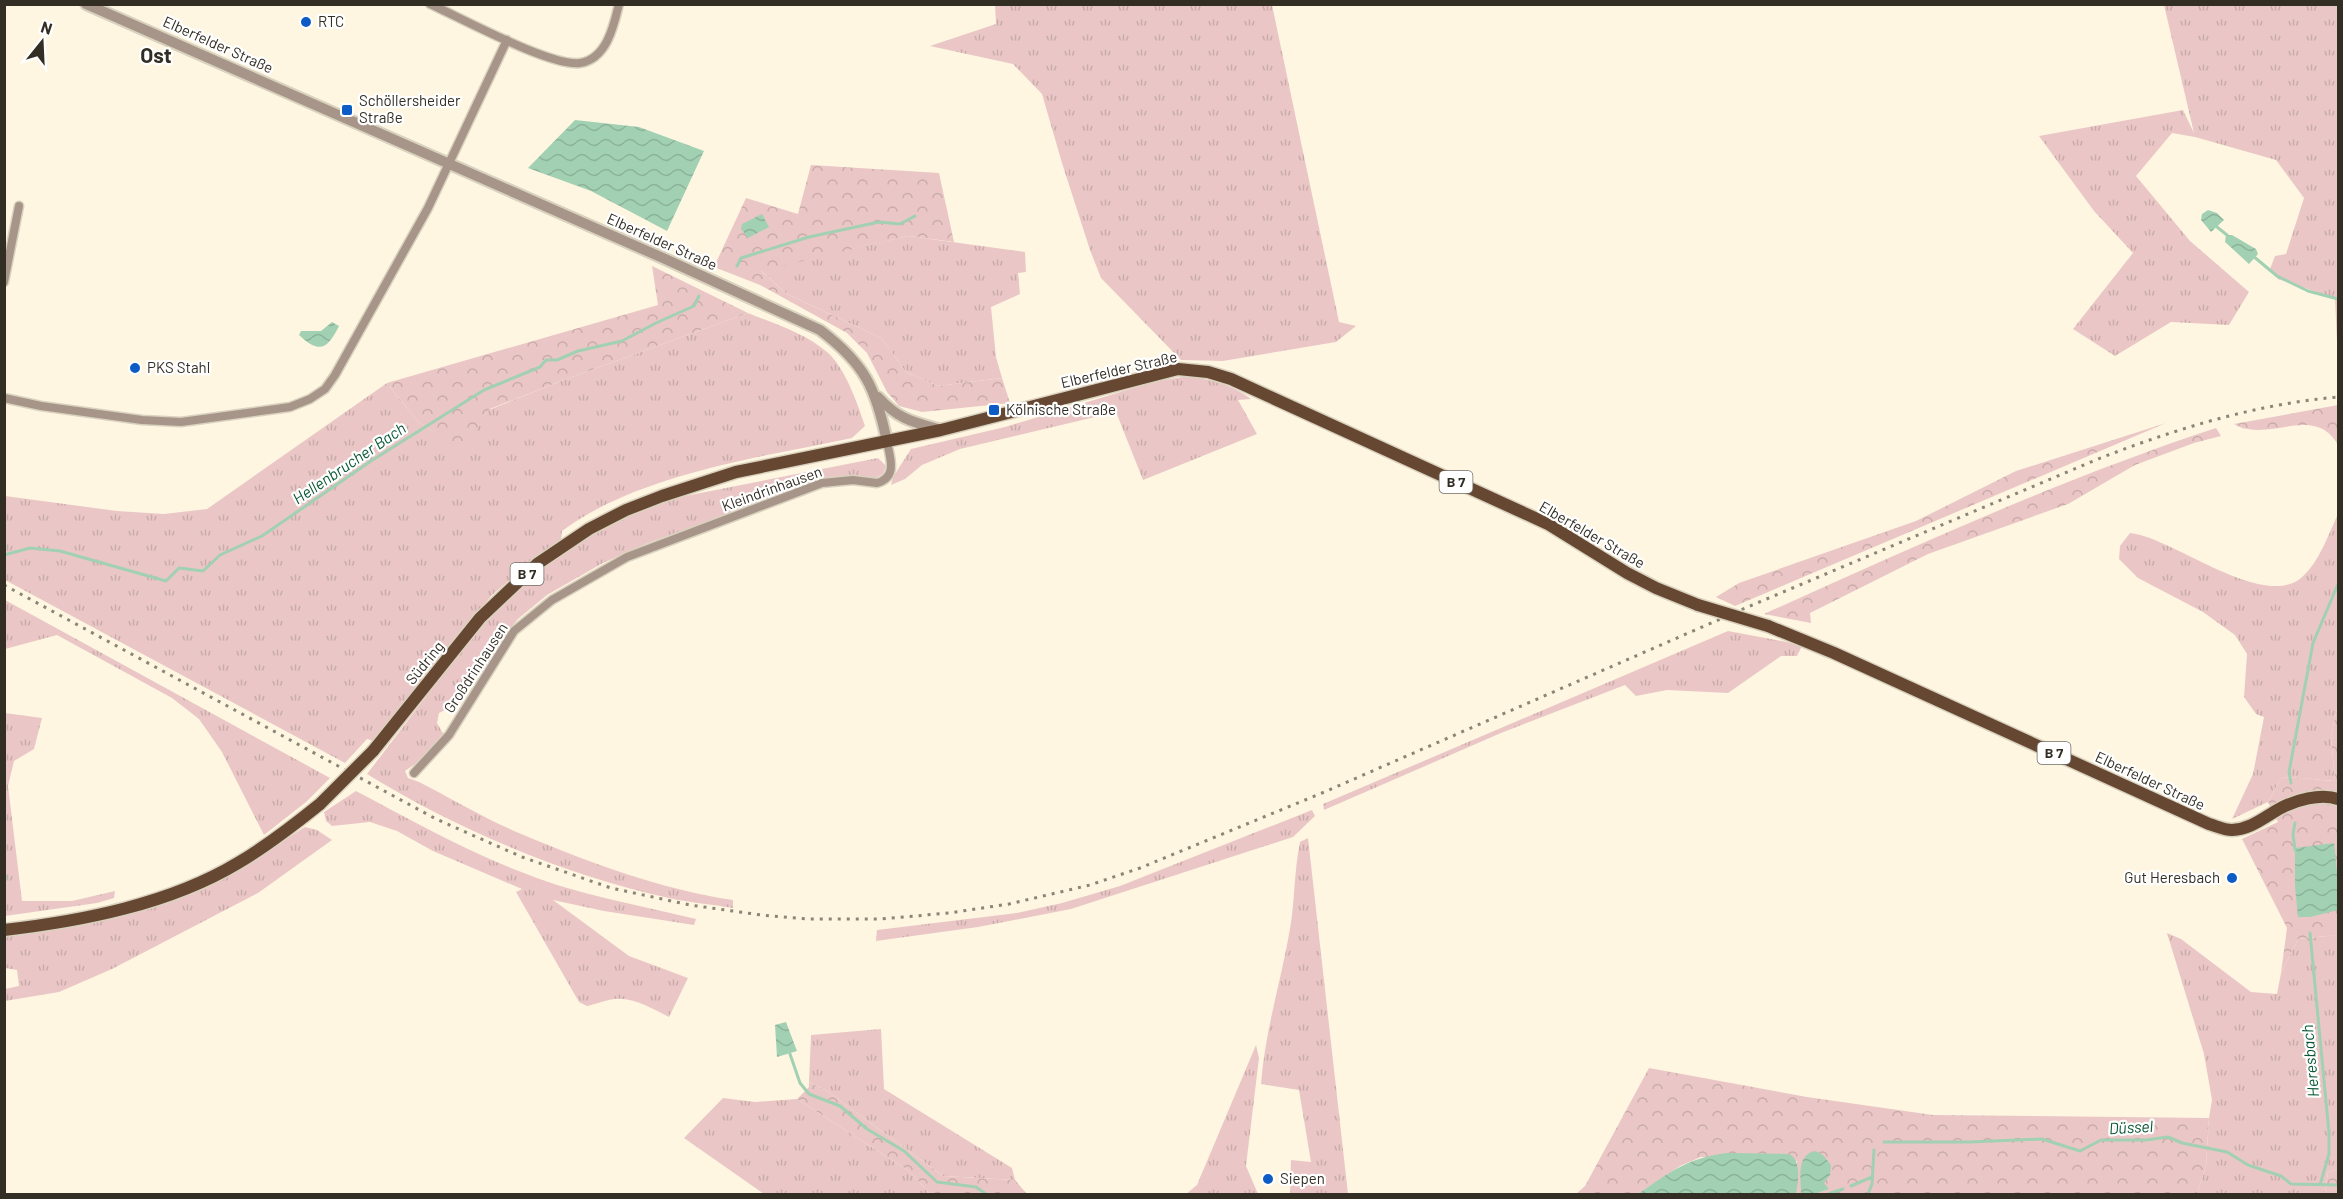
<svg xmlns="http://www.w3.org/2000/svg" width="2343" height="1199" font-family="Barlow,sans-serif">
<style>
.grass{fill:url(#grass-tufts)}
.forest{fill:url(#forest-crowns)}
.water{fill:url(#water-waves)}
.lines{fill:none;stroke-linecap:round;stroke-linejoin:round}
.stream{stroke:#a2d0b3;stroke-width:3}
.minor-casing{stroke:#d9d2bf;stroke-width:11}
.tertiary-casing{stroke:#d9d2bf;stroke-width:14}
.primary-casing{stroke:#d9d2bf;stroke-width:15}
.minor{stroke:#a89589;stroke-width:8}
.tertiary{stroke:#a89589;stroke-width:10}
.primary{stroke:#664732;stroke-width:12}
.rail{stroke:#8a8576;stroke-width:3;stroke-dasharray:3 6;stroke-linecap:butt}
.primary-bridge-casing{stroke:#d9d2bf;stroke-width:15;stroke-linecap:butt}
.primary-bridge{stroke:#664732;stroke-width:12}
.poi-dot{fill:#0d5bc5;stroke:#fff;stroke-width:2}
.labels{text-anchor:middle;stroke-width:4.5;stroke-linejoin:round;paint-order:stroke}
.shield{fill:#fff;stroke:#706d66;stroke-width:1.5}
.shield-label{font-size:14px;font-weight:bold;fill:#322e24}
.poi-label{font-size:15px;fill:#322e24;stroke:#fff;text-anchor:start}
.street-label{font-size:15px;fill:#322e24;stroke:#fff}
.water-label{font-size:16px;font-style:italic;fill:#085834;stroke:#fff}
.district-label{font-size:21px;font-weight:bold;fill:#322e24;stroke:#fff}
</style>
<defs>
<pattern id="grass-tufts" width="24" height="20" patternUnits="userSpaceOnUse" patternTransform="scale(1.5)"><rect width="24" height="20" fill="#eac7c6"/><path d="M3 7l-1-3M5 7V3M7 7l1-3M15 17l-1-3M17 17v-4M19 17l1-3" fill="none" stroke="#c9abaa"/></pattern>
<pattern id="forest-crowns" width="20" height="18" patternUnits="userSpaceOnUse" patternTransform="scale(1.5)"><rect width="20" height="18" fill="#eac7c6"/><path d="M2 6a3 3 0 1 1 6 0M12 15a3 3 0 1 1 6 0" fill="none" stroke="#c9abaa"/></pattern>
<pattern id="water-waves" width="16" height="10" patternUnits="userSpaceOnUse" patternTransform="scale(1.5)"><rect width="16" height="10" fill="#a2d0b3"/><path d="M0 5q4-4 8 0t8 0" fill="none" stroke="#8cb39a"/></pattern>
</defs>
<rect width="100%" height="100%" fill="#fef6e1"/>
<!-- grass -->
<path class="grass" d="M995,5H1272L1339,322L1356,326L1336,342L1223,361L1181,360L1101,278L1090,250L1062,163L1042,94L1013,64L930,46L996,24Z
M2164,5H2338V364L2335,298L2278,279L2270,269L2275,256L2286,254L2304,198L2276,160L2195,137L2172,133L2136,176L2190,241L2249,292L2229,325L2171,322L2115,356L2073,329L2133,253L2094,211L2039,136L2183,110L2194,133Z
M908,236L1025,252L1026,272L1018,273L1020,294L991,307L996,357L1002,378L938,386L906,372L881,338L787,294L760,270Z
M748,313C775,324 805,333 827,352C845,367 858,405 865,426L852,438C758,458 641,473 562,531L561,540L528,564L491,596L374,741L367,739L345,763L5,580V496L117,511L164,514L207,509L387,383L418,422L462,450L489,410L561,381Z
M1187,376C1212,380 1231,384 1251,399L1238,400L1257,434L1143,480L1116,412L960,449L922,465L905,479L891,485L893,477L911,449L1005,427L1153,382Z
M878,458L886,466L883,474L873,479L859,476L831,477L648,543L603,563L547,595L518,619L493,649L461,702L439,713L437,723L444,735L422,759L405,771L408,778L419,782C454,800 489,821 526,836C590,863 664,890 733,900V908C712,904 690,903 669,898C567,876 456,829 367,774L477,630L533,576L591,534L631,512L670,499Z
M2338,514V704L2331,736L2335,781C2317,780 2298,776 2281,778L2268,802L2232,819L2253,774L2264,717L2256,714L2244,697L2247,654L2235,635L2203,612L2138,578L2119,559L2120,546L2130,533C2172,537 2262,610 2301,578C2319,563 2328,535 2338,514Z
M5,600L330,778L306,802L264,835L222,752L199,719L172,698L57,635L5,649Z
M1728,631L1782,641L1802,646L1797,656H1781L1728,693L1667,690L1636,696L1625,685L1501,733L1324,810L1323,804Z
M5,713L42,718L34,749L14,761L8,786L22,901H72L115,891L114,898L97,903L5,916Z
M356,791C411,820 466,851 524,873C578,895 639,905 696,919L694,925L604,911L553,900L629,956L688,978L669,1017C653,1009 633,997 615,999C605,1000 596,1004 587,1006L579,1002L516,892L522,889L433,851L397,831L370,822L332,826L326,821L324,812Z
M1312,810L1315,816L1293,837L1071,909L978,927L876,941L877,930L1017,913L1062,903L1120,886Z
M305,827L317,830L332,840L258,893L112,969L59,992L5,1001V989L19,986L17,970L5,968V934L96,922L150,907L246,864Z
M1308,838L1348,1194H1290L1291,1160L1311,1162L1299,1090L1261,1084C1265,1031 1281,981 1290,929C1295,900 1294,871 1300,842Z
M2167,933L2181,939L2251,992L2277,994L2281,973L2298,939L2337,935L2338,1169L2328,1172L2325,1194H2197L2206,1166L2209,1118L2212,1100L2204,1054Z
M881,1029L884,1089L1012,1168L1015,1180L943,1176L827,1091L809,1082L811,1035Z
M1256,1045L1259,1058L1246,1166L1258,1194H1186L1197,1185Z
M723,1098L755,1102L797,1099L909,1171L930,1194H764L684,1138Z"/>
<!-- forest -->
<path class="forest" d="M811,165L939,173L954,242L908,236L761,271L787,294L881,338L906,372L938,386L1002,378L1010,403L922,412L899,406L887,392L867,353L847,333L760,285L714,267L746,198L798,214Z
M652,266L748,313L561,381L490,409L462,451L418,422L387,383L658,305Z
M2338,405V445C2317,408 2280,435 2248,429C2243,429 2238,426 2234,424Z
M2166,423L1735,606L1716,597L1739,583L1916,521L2016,471Z
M2216,428L2221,436L2194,443L2135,465L2068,504L1928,554L1810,613L1811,623L1764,614C1913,547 2061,479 2216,428Z
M2338,704V962L2337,935L2298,939L2281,973L2287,928L2242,839L2278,822L2268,802L2281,778C2298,776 2317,780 2335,781L2331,736Z
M1649,1068L1807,1097L1933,1115L2209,1118L2206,1166L2197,1194H1815L1829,1189L1802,1166L1801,1194H1796L1797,1161L1701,1157L1680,1166L1638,1194H1576L1585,1186Z
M809,1082L827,1091L943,1176L1015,1180L1027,1194H930L909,1171L797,1099L809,1087Z
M2338,1169V1194H2325L2328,1172Z"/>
<!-- water -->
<path class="water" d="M575,120L639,127L704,151L667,231L591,191L528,168Z
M2208,210L2217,213L2224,220L2211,232L2201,220L2202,214Z
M762,214L769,227L748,238L741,229L742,224Z
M2226,235H2232L2256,249L2258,254L2249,264L2225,242Z
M332,322L339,326C328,348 320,355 299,335L301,331H321Z
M2334,843L2338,882V910L2310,917H2298L2295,887V848Z
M786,1022L797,1051L777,1057L775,1025Z
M1815,1151L1823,1155L1831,1165L1830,1175L1824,1183L1829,1189L1815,1194H1801C1801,1179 1796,1155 1815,1151Z
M1727,1153L1789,1154C1802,1160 1798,1182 1796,1194H1638C1670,1172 1687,1158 1727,1153Z"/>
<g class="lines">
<!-- stream -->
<path class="stream" d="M2217,227L2227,235
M2253,256L2277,276L2308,291L2338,299
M737,266L741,258L809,237L879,222L900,224L915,216
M4,555L30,548L60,551L166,581L179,568L203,571L220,555L262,536L371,461L484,390L540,367L546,360H557L578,351L622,341L656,323L694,306L699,296
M2291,783L2289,772L2313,643L2338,584
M2295,823L2293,834L2295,850
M4,873L6,878
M2310,933L2329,1133V1154L2320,1185
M790,1054L800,1083L809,1094L840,1106L867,1129L904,1151L937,1182L976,1187L986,1194
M1884,1142H1970L2042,1139L2080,1151L2101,1140H2146L2168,1137L2182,1143L2227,1152L2248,1165L2281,1176L2291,1184L2338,1185
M1851,1186L1872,1177
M1828,1194L1843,1189
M1868,1194L1872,1184L1874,1150"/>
<!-- minor casing -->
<g class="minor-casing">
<path id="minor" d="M430,4C461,18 551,67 580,63C607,59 614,25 619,4
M4,282L19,206
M4,398L41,406L142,420L181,422L290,407L310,399L325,389L335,375L428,208L507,40
M414,773L449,735L514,631L552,600L627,557L822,483L853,480L877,483C898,477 890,458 887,442"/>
</g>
<!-- tertiary casing -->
<g class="tertiary-casing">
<path id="tertiary" d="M86,4L663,258L820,330C865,364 876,388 887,442
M878,397C898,419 912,422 941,430"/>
</g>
<!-- primary casing -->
<g class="primary-casing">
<path id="primary" d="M1768,626L1834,653L2209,824C2216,826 2224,830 2232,830C2251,829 2263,818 2279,809C2295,800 2321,793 2338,799
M373,751L480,618L537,564L589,529L626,510L662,496L736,472L941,430L1178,369L1208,372L1231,379L1548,524L1627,573L1656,588L1698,605
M4,930C82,921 170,904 238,863C267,846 294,825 320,804"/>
</g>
<!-- minor -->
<use href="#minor" class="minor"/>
<!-- tertiary -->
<use href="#tertiary" class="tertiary"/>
<!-- primary -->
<use href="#primary" class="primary"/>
<!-- rail -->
<path class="rail" d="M4,585L436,819L522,857L611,888L690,905L761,915L808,919H880L949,913L1009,904L1090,885L1140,868L1322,793L1757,603L2098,459C2175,429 2256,404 2338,397"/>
<!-- primary-bridge casing -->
<g class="primary-bridge-casing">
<path id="primary-bridge" d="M1698,605L1768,626
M320,804L373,751"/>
</g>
<!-- primary-bridge -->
<use href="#primary-bridge" class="primary-bridge"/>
</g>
<!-- markers -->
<g class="poi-dot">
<circle cx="306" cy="22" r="6"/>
<rect x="341" y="104" width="12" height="12" rx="3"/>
<circle cx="135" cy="368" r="6"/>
<rect x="988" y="404" width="12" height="12" rx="3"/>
<circle cx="2232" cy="878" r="6"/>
<circle cx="1268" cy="1179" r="6"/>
</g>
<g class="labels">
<!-- shield labels -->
<g class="shield">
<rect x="1439.5" y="471" width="33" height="22" rx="4.5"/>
<rect x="510.5" y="563" width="33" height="22" rx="4.5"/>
<rect x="2037.5" y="742" width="33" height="22" rx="4.5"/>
</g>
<g class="shield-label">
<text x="1456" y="487">B 7</text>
<text x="527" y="579">B 7</text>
<text x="2054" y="758">B 7</text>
</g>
<!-- poi labels -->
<g class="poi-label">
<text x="318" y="27">RTC</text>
<text x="359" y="106">Schöllersheider<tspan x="359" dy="17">Straße</tspan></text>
<text x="147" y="373">PKS Stahl</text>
<text x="1006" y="415">Kölnische Straße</text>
<text x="2220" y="883" text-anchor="end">Gut Heresbach</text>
<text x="1280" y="1184">Siepen</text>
</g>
<!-- street labels -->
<g class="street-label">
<text transform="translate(218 45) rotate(24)" y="5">Elberfelder Straße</text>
<text transform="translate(662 242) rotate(24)" y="5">Elberfelder Straße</text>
<text transform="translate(1119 370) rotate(-13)" y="5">Elberfelder Straße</text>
<text transform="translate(772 489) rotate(-20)" y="5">Kleindrinhausen</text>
<text transform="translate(1592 535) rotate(30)" y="5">Elberfelder Straße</text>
<text transform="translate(425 663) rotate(-51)" y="5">Südring</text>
<text transform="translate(476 668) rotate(-57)" y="5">Großdrinhausen</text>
<text transform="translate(2150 781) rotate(25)" y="5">Elberfelder Straße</text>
</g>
<!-- water labels -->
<g class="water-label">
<text transform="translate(349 463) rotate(-34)" y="6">Hellenbrucher Bach</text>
<text transform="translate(2310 1061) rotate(-95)" y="6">Heresbach</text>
<text transform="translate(2131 1127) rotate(-3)" y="6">Düssel</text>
</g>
<!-- district labels -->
<g class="district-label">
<text x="156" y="63">Ost</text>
</g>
</g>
<!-- border -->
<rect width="2343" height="1199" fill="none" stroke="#322e24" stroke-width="12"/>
<!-- north arrow -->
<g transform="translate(42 42) rotate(18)" stroke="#ffffff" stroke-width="4.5" paint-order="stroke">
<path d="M0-4.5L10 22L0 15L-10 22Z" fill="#322e24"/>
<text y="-9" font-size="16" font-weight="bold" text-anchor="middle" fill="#322e24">N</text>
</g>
</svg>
